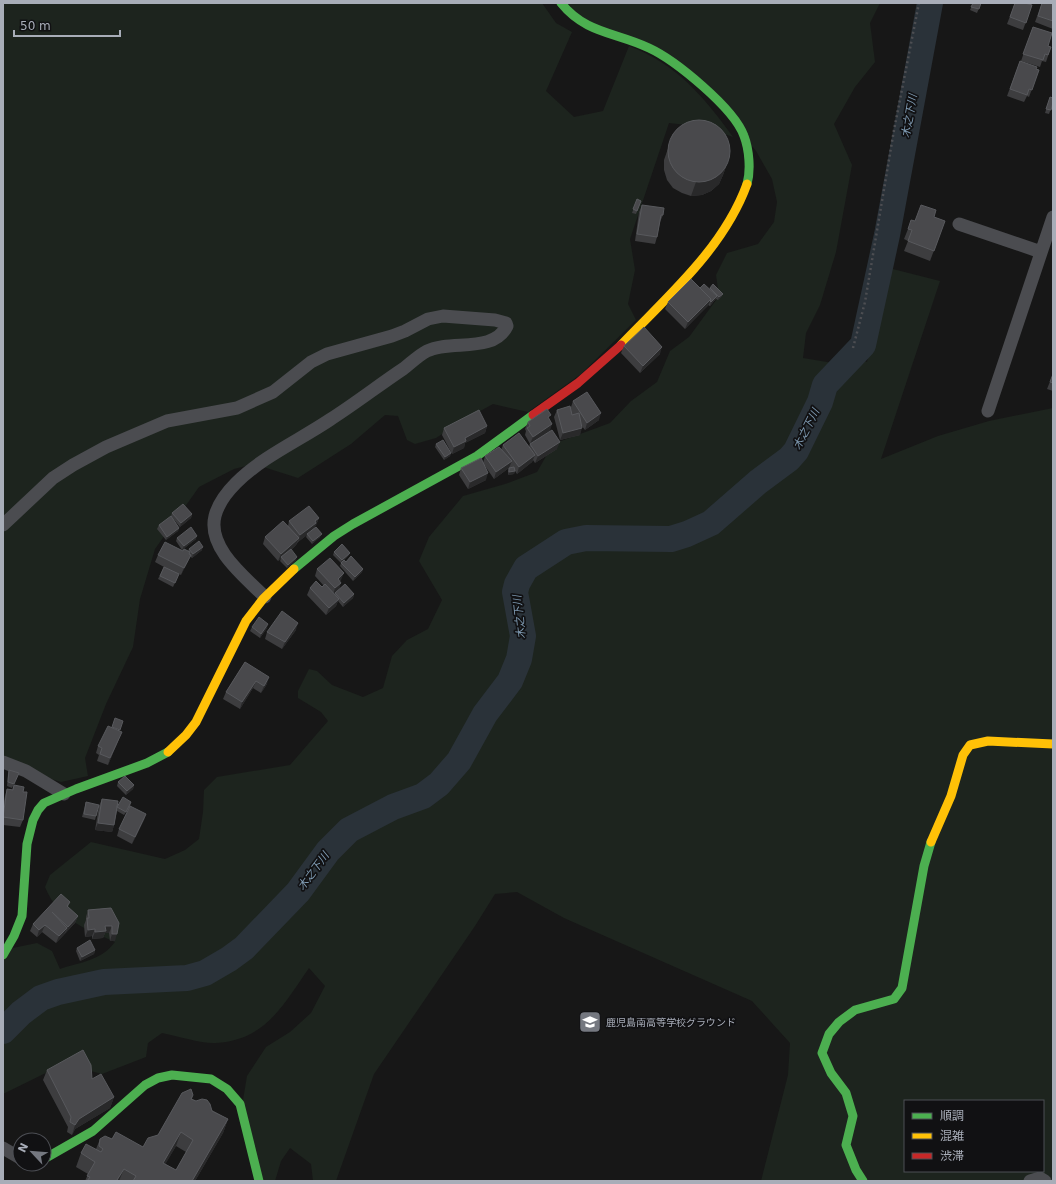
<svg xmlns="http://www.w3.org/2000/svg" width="1056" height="1184" font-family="'DejaVu Sans','Noto Sans JP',sans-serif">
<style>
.green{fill:#1d241e;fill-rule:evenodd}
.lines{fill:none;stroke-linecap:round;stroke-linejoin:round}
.river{stroke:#2a3239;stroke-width:26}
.path{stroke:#4d4e52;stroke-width:2.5;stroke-dasharray:2 3;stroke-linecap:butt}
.street{stroke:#4b4c50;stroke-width:13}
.fast{stroke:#4caf50;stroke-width:9}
.slow{stroke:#ffc107;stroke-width:9}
.jam{stroke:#c62828;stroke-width:9}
.wall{fill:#3d3d3f;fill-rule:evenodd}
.shaded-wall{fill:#29292a}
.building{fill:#49494c;stroke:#58595d;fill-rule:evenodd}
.labels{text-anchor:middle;stroke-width:3.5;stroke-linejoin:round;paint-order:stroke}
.poi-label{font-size:10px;fill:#a8adb8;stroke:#111113;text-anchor:start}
.water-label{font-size:11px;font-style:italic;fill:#7f9bb3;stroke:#111113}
</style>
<rect width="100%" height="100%" fill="#171717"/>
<!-- green -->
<path class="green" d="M3,3H542L556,23L572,32L546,91L574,117L603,111L629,46C677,64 704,97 733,137L705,127L669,123L630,239L635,270L628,304L636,320L581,374L528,412L493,404L462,421L436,438L415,444L407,440L398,416L385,415L351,444L298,478L254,464L234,469L199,487L155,549L140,599L133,647L106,704L85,758L88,776L61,782L48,778L3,757Z
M568,3H880L870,23L875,62L855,87L834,124L852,165L836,252L820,305L806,333L803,358L845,365L853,355L867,362L885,267L940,281L881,459L938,436L989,421L1053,408V1181H761L788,1075L790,1043L752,1001L564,918L517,892L495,894L475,926L374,1074L336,1181H313L311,1164L290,1148L281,1161L275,1181H263L243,1100L247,1076L266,1047L290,1032L311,1013L325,986L309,968C284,1004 266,1040 216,1043C203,1044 177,1036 162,1033L148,1043L146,1057L102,1074L64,1064L3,1094V950L37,943L52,951L60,969C80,962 101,961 115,942C85,928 59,921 45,887L50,875L91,842L165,859L185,850L199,839L203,812L204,790L217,777L290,765L328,721L321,712L298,698V691L309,669L317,671L332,685L363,697L383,688L392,656L407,640L428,629L442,600L419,561L429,537L463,496L505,484L537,472L553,444L610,423L631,401L657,382L670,351L689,337L719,296L716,275L727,253L758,244L774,222L777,202L772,179L756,151L689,70L582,19ZM905,1101H1043V1171H905Z"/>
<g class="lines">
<!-- river -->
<path class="river" d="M3,1031L21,1013L41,998L58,992L104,982L187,978L205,973L229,959L244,948L298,892L328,851L349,830L393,807L423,796L439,784L459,761L485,714L510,681L519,659L523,636L515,592L517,584L526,568L566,542L586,538L671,539L687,534L711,523L758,482L789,459L796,451L820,402L825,385L863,345L887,235L930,3"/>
<!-- path -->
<path class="path" d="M853,348L865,302L894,130L919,3"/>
<!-- street -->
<path class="street" d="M959,224L1041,252
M988,411L1053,217
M3,525L53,478L73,465L106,447L167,421L237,408L273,392L311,362L327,354L392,336L405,331L428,319L443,316L495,320L506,323L507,326C493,354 451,339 427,351C419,355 411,363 403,369C379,385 356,403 331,419C300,440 263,456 236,483C228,491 218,504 215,516C207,548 245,577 265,597
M3,762L26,771L64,794
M3,1148L20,1158
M1030,1181L1040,1178L1045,1181"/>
<!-- fast -->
<path class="fast" d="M561,3C586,34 616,32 649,48C675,60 734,108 744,136C749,149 751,170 747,184
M294,569L334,536L353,524L477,456L533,415
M3,955L14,936L22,916L27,844L33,820L38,810L44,803L76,789L147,763L168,752
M44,1159L93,1131L145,1085L158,1078L172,1075L211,1079L227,1089L240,1104L259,1181
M863,1181L856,1170L846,1145L853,1116L846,1093L831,1073L822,1053L829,1034L839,1022L855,1010L894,999L902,988L924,866L931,842"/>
<!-- slow -->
<path class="slow" d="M621,345C667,297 724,248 747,184
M168,752L186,735L196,722L246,621L263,599L294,569
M931,842L951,796L963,755L970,745L988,741L1053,744"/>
<!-- jam -->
<path class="jam" d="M533,415L578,383L621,345"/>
</g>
<!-- wall -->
<path class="wall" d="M973,3H981L977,13L970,10Z
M1015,3L1032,5L1023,30L1007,24Z
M1042,3H1053V29L1035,22Z
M1033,27L1048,46L1051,47L1046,62L1042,61L1040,67L1021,61Z
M1020,61L1039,70L1029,97L1027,96L1024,102L1007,96Z
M1050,97L1053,103L1049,114L1045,113Z
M672,137L728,161L723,175L719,184L711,191L702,195L691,196L682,193L673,188L667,180L664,170V160Z
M637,199L641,201L636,214L632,213Z
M642,205L663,215L660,222L657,237L655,244L635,241L639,212Z
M934,217L945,221L930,261L904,251L908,241L904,239L908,229L915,221Z
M700,288L709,289L710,288L723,294L721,297L718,300L716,299L715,300L710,306L708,305L685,329L665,309L668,302Z
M624,346L660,354L640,373L621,353Z
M1053,374V391L1047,389Z
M573,401L599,420L585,430L581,425L580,435L560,440L554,417L557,410L571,407Z
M549,419L550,431L530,444L525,435L526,431L525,429L528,422Z
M487,426L485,433L465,443L464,448L452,454L442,435L444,428Z
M436,444L451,453L450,456L444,460L435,447Z
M530,444L557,449L535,463L533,460L532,462L517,474L515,471L514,474L508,475V471L509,468L494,479L485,466L486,480L468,489L459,475L461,468L483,463L485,456L501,450L503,445L529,447Z
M172,513L192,514L191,518L180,527L171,516Z
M319,518L316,525L315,526L314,528L320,537L312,544L306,537L307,535L298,542L296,545L291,550L296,560L287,568L280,561L281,559L278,561L263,544L265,537L288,526L289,521Z
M159,525L179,528L178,531L166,540L157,529Z
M177,538L196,539L182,550L176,541Z
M189,549L202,550L192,558L190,556L181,575L179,574L173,587L158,579L164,567L155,562L158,555L188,551Z
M334,552L350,553L348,556L341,563L333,555Z
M346,562L363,569L362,572L353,581L340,566L341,563Z
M317,569L341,580L340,581L339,590L354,594L353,598L343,607L338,601L336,606L326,615L307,595L310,588L322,587L324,586L315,576Z
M252,627L267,628L260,638L250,631Z
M296,630L282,649L265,639L267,632Z
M245,662L267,684L261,693L253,688L240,709L223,699L226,692Z
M120,731L119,739L108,765L97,761L99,755L96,753L98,746Z
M9,770L19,773L12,788L7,786L8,773Z
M118,782L134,785L133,789L126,795L117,786Z
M14,785L23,792V820L20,827L3,825V806L5,796L7,789L12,790Z
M102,799L117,807L131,802L130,806L124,815L117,811L114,825L112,832L95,830L99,806Z
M86,802L96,816L95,820L82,817Z
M146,814L144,820L132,844L117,836L119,829Z
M70,902L68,907L78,916L75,923L56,943L42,932L37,937L30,931L33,924Z
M111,908L115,941H110L109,933H105L103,938L92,939V936L85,937L84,925L86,920V917L88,910Z
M77,948L95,950L94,954L80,961L76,951Z
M47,1070L92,1079L114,1097L110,1108L75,1129L72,1135L67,1132L68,1127L43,1080Z
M193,1095L192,1099L228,1119L223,1133L195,1181H85L88,1174L76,1167L81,1153L96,1149L100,1139H112L143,1147L158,1135ZM176,1146L186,1152L176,1170L165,1164Z"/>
<!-- shaded-wall -->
<path class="shaded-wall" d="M728,161L723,175L719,184L711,191L702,195L691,196L696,182Z
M723,294L721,297L718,300L719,297Z
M717,296L715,300L710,306L711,302Z
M711,299L708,306L685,329L688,322Z
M662,347L660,354L640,373L643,366Z
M601,413L599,420L585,430L587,423Z
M552,424L550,431L530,444L533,437Z
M487,426L485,433L465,443L464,448L452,454L454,447L465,438Z
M582,428L580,435L560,440L563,433Z
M560,442L557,449L535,463L538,456Z
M451,453L450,456L444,460L445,457Z
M535,455L532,462L517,474L519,467Z
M512,461L509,468L494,479L496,472Z
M515,471L514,474L508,475L509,472Z
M488,473L486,480L468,489L470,482Z
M192,514L191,518L180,527L181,523Z
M319,518L316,525L315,526L314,530L307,534V535L298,542L300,535Z
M179,528L178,531L166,540L167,537Z
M322,534L320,537L312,544L313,541Z
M197,536L196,539L182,550L184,546Z
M299,538L296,545L282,558L281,557V559L278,561L281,554Z
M203,547L202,550L192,558L193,554Z
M350,553L348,556L341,563L342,560Z
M191,555L188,562L181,575L184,568Z
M297,557L296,560L287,568L288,565Z
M363,569L362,572L353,581L355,577Z
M344,573L341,580L335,586L338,579Z
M341,583L339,590L333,595L335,588Z
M354,594L353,598L343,607L344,603Z
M339,599L336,606L326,615L329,608Z
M298,623L296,630L282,649L285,642Z
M268,624L267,628L260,638L261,634Z
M269,677L267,684L261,693L264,686Z
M256,681L253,688L240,709L242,702Z
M122,732L119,739L108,765L110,758Z
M134,785L133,789L126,795L127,791Z
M146,814L144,820L132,844L135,837Z
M98,823L114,825L112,832L95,830Z
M78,916L75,923L65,934L68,927Z
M45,925L42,932L37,937L39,930Z
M105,926H112L109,933H105L103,938L92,939L95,932Z
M67,928L64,935L56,943L59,936Z
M95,929L92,936L85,937L88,930Z
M112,934H117L115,941H110Z
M95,950L94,954L80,961L82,957Z
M114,1097L110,1108L75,1129L72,1135L75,1125L79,1119Z
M228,1119L223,1133L195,1181H192Z
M181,1132L176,1146L158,1177L163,1163Z
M124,1169L119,1181H117Z"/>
<!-- building -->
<path class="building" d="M973,3H981L979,9L971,7Z
M1015,3H1025L1032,5L1026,23L1010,17Z
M1042,3H1053V21L1038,16Z
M1033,27L1052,33L1048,46L1051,47L1048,55L1045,54L1043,60L1023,54Z
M1020,61L1037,67L1036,69L1039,70L1032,90L1029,89L1027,95L1010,89Z
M1050,97L1053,98V103L1051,110L1046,109Z
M668 151a31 31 0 1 1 62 0a31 31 0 1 1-62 0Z
M637,199L641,201L637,211L633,209Z
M642,205L664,208L663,215H661L657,237L637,234Z
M921,205L936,210L934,217L945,221L934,251L908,241L912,230L908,229L911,220L915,221Z
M691,279L711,299L688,322L668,302Z
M704,284L717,296L711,302L710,301L711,299L700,288Z
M713,284L723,294L719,297L710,288Z
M644,327L662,347L643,366L624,346Z
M1053,374V383L1050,382Z
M587,392L601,413L587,423L573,401Z
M570,406L572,415L579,413L582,428L563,433L557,410Z
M547,409L551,415L548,417L552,424L533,437L527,428L530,426L528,422Z
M479,410L487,426L465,438L466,441L454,447L444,428Z
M552,430L560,442L538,456L530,444Z
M519,433L535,455L519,467L503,445Z
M443,440L451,453L445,457L436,444Z
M499,447L512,461L496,472L485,456Z
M481,458L488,473L470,482L461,468Z
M514,467L515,471L509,472V468Z
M183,504L192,514L181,523L172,513Z
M309,506L319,518L315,521L316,523L300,535L289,521Z
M171,516L179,528L167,537L159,525Z
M283,521L299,538L281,554L265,537Z
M191,527L197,536L184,546L177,538Z
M316,527L322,534L313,541L307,534Z
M199,541L203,547L193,554L189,549Z
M165,542L183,551L184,549L190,552L189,554L191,555L184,568L158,555Z
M342,544L350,553L342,560L334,552Z
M291,549L297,557L288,565L281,557Z
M351,556L363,569L355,577L341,563L344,560L346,562Z
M330,558L344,573L338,579L341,583L335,588L317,569Z
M164,567L179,574L175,583L160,576Z
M316,581L322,587L325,584L339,599L329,608L310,588Z
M345,584L354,594L344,603L335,593Z
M282,611L298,623L285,642L267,632Z
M259,617L268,624L261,634L252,627Z
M245,662L269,677L264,686L256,681L242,702L226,692Z
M115,718L123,721L120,730L112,727Z
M108,726L122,732L110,758L100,754L102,748L98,746Z
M9,770L19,773L14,784L8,782Z
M125,776L134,785L127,791L118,782Z
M14,785L24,787L23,792H27L23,820L3,817L7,789L13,790Z
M123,797L131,802L126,812L117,807Z
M102,799L118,801L114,825L98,823Z
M86,802L99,805L96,816L84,814Z
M130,806L146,814L135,837L119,829Z
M61,894L70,902L67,906L78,916L68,927L52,912L67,928L59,936L45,925L39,930L33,924Z
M111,908L119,923L117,934H112V926H105L106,931L95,932V929L88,930L87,918H89L88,910Z
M90,940L95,950L82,957L77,948Z
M83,1050L91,1065L92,1079L101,1074L114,1097L79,1119L75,1125L70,1122L71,1117L47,1070Z
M191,1089L193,1095L191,1099L196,1101L202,1099L207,1100L210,1104L212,1111L228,1119L192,1181H133L136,1176L124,1169L117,1180L120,1181H87L90,1177L87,1176L95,1162L81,1153L86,1144L101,1152L103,1149L99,1146L100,1139L105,1136L112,1139L116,1132L143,1147L148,1138L158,1135L182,1093ZM181,1132L193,1140L176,1170L163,1163Z"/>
<!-- icons -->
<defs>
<g id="school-square" transform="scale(1.15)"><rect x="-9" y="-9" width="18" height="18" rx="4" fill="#757880" stroke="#111113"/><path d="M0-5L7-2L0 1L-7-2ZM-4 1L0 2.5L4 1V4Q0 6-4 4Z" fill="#fff"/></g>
</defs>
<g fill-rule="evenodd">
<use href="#school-square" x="590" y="1022"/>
</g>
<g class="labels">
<!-- poi labels -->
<g class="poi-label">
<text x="606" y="1026">鹿児島南高等学校グラウンド</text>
</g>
<!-- water labels -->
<g class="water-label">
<text transform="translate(909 116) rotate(-80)" y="4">木之下川</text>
<text transform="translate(806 429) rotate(-63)" y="4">木之下川</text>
<text transform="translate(519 617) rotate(-96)" y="4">木之下川</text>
<text transform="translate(313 871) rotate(-53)" y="4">木之下川</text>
</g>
</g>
<!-- border -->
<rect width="1056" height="1184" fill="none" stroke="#a8adb8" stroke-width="8"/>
<!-- legend -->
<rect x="904" y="1100" width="140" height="72" fill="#111113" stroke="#4d4f55"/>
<rect x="912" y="1113" width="20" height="6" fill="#4caf50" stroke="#4d4f55"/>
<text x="940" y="1120" font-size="12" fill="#a8adb8">順調</text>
<rect x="912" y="1133" width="20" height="6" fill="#ffc107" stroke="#4d4f55"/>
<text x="940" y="1140" font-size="12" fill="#a8adb8">混雑</text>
<rect x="912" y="1153" width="20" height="6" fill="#c62828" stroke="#4d4f55"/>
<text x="940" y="1160" font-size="12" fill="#a8adb8">渋滞</text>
<!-- north arrow -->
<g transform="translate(32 1152) rotate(296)"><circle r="19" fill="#111113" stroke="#4d4f55"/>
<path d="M0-3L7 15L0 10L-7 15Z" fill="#757880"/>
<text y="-6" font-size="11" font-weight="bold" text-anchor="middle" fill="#a8adb8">N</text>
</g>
<!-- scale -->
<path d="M14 30v6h106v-6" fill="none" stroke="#a8adb8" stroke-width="2"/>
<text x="20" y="30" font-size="12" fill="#a8adb8" stroke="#111113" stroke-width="3" paint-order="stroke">50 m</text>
</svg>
